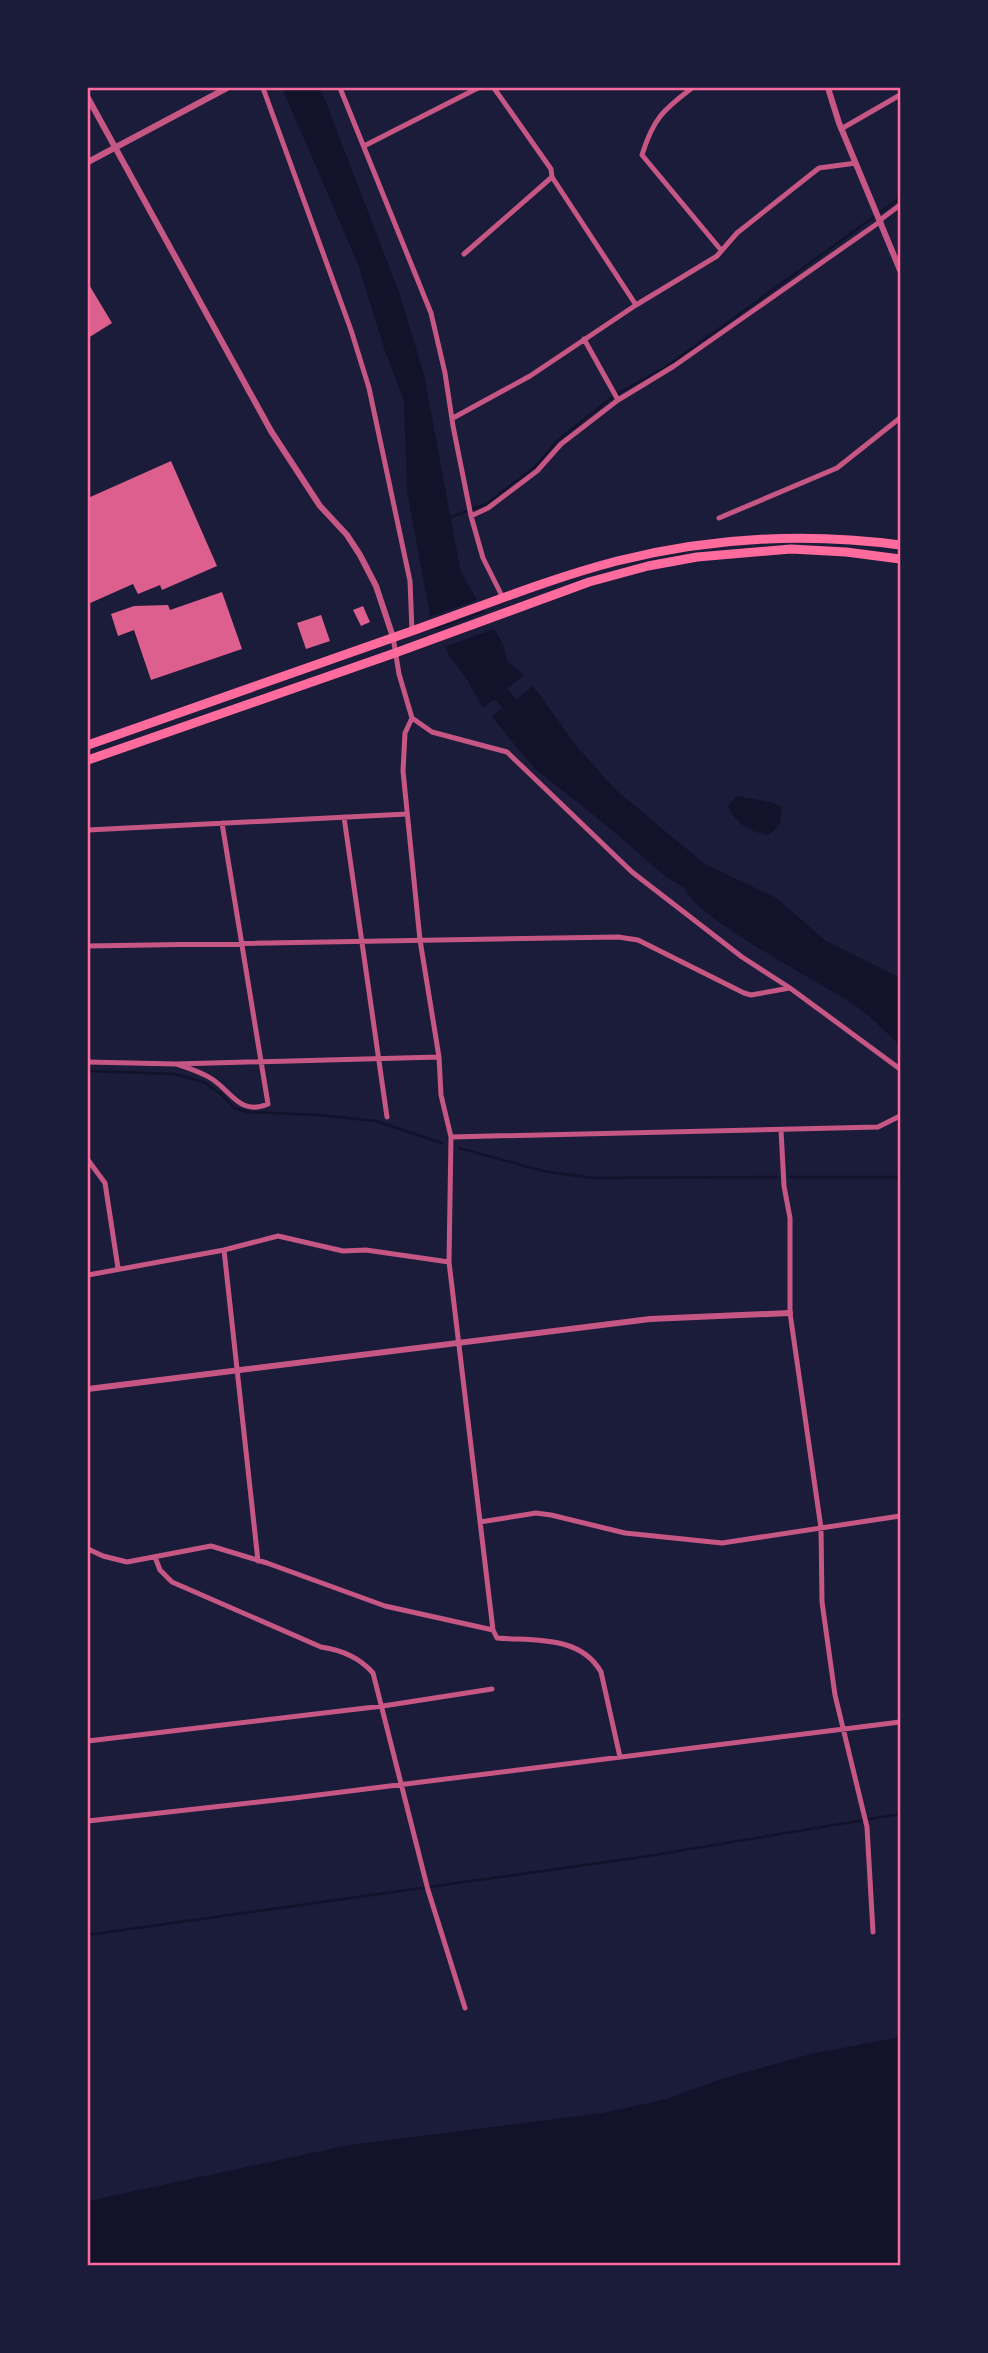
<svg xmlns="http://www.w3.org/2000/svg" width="988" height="2353" font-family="Helvetica,sans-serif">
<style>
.water{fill:#12122b}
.pier{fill:#1b1b3a}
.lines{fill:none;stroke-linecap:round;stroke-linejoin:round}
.stream{stroke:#12122b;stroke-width:2.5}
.river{stroke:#12122b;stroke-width:16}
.building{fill:#dd5f8e}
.minor{stroke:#c65784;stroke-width:5}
.tertiary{stroke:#c65784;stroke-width:6}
.trunk{stroke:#ff6b9d;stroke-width:9}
.neatline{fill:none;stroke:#ff6b9d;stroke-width:2.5}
</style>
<rect width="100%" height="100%" fill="#1b1b3a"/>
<!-- water -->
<path class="water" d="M282,88H320L327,105L400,295L424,375L461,573L503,644L507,661L524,675L483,708L468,681L449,655L431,621L407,491L404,401L384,348L358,264Z
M533,686L578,748L614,788L703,863L776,898L826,941L900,978V1045C886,1033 872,1017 856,1006C826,985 692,917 685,888L665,876L594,815L535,769L492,717L500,709L551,741L517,699Z
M737,796L774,803L782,808L780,824L769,835C749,832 736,824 728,806Z
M900,2037V2265H88V2201L349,2145L602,2113L667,2099L718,2080L811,2054Z"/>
<!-- pier -->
<path class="pier" d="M480,599L487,610L431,630L427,623L426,618Z
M488,611L497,628L441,648L432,631Z"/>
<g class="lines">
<!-- stream -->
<path class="stream" d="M448,518L486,504L536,466L557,441L615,395L666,367L900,198
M88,1071L174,1074L204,1082L222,1095L234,1108L248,1112L319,1115L376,1121L442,1143
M459,1148L543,1171L593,1178L777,1177
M790,1177H900
M88,1935L642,1857L900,1814"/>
<!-- river -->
<path class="river" d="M486,678L546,744"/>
</g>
<!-- building -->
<path class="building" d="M88,283L112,323L88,338Z
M171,461L217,566L162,590L160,585L138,594L133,584L88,604V498Z
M222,592L242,649L151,680L134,630L118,636L111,614L134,606L168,605L170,610Z
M363,606L370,622L361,626L353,610Z
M321,615L330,641L306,649L297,623Z"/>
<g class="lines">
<!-- minor -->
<path class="minor" d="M263,88L351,330L369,388L410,581L412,631
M340,88L431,313L445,373L453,426L471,516L483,558L503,598
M692,88C663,110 653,119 642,155L721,250
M841,129L900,95
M364,146L478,88
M880,220L900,205
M464,254L552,177
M636,305L717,256L737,233L819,168L856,163
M584,339L618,400L674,366L881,221
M453,418L530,376L636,305L552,177L551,169L494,88
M471,516L488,508L537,471L561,444L618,400
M719,518L837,468L900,418
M393,637L399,674L412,718L432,732L507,752L632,872L742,957L790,988L900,1069
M412,718L405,733L403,771L420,940L439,1057L441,1095L451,1137L449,1262L493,1630L497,1638C534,1641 580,1635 601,1672L620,1757
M344,817L387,1117
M88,830L407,814
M88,946L618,937L638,940L744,993L751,995L790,988
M88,1062L176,1064L439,1057
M176,1064C188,1068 201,1072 212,1079C232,1092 240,1116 268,1104L222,823
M781,1130L784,1186L790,1218V1313L821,1528L822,1602L835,1695L867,1827L873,1932
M451,1137L878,1127L900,1116
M88,1160L105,1183L118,1268
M224,1250L258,1561
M88,1275L224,1250L278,1236L343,1251L366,1250L449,1262
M480,1522L536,1513L551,1515L625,1533L722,1543L900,1516
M88,1549L103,1556L127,1562L211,1546L267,1563L385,1606L493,1630
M155,1557L160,1570L172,1582L321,1647C342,1650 359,1657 373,1673L428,1890L465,2008
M88,1741L383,1706L492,1689
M88,1821L294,1798L900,1722"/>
<!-- tertiary -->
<path class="tertiary" d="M828,88L839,123L900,270
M88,98L271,431L320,506L347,535L360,555L376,586L393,637
M88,162L227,88
M88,1389L650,1319L790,1313"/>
<!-- trunk -->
<path class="trunk" d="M88,745C196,707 304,669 412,631C480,607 548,579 617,561C710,538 805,532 900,545
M88,760L395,653L589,582L648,566L697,557L791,549L846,552L900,559"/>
</g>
<!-- border -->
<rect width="988" height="2353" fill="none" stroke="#1b1b3a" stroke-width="178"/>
<rect x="89" y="89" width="810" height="2175" class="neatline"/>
</svg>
